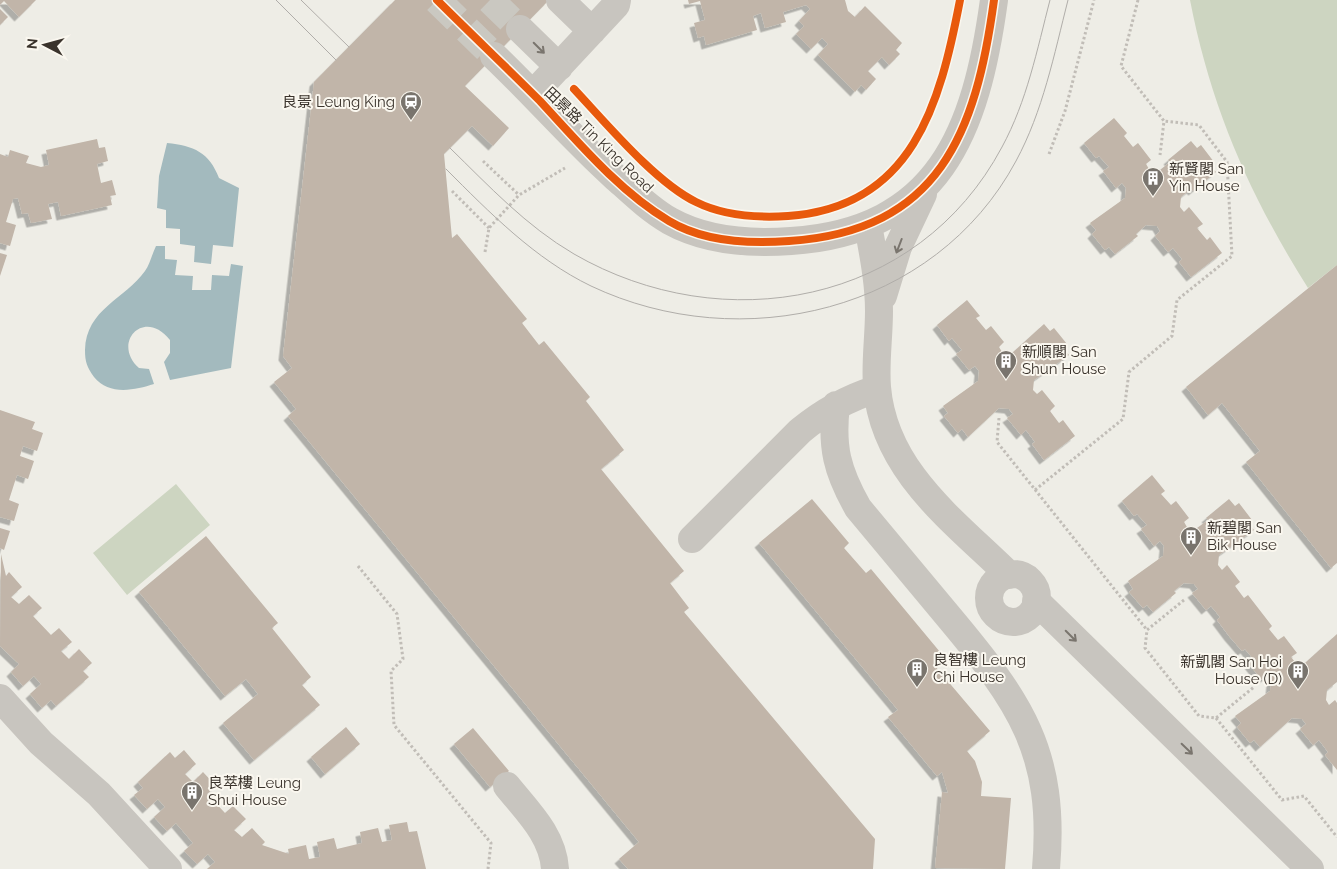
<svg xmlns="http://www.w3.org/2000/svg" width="1337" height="869" font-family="Raleway,'Noto Sans TC',sans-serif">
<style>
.green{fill:#cdd5c1}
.water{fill:#a3babe}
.building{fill:#c1b5a9;filter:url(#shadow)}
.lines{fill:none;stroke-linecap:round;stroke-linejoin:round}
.minor-tunnel{stroke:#cac8c1;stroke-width:28;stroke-dasharray:28 14;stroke-linecap:butt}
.path{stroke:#c1bdb7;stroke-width:3;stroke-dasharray:2.5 2.5;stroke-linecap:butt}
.minor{stroke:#c8c5bf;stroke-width:28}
.tram{stroke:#b0ada9;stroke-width:1}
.cycleway-casing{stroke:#faf7ef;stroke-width:11}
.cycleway{stroke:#e8590c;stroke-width:8}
.oneway{stroke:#7a756e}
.labels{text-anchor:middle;stroke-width:4;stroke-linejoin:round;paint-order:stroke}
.poi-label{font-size:15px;fill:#3a332c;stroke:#faf7ef;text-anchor:start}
.street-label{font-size:15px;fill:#3a332c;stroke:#faf7ef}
</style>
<defs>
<filter id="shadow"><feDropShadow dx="-4.5" dy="4.5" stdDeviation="0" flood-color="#0004"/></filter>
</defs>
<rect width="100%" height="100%" fill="#eeede6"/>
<!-- green -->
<path class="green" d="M1190,0H1337V265L1308,288C1250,196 1211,108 1190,0Z
M176,484L210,525L127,595L93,553Z"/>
<!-- water -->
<path class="water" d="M167,143C194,146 209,152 219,178L239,188L233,247L213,245L211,264L194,262L195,246L180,244V229L166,228V210L157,208L159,176Z
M156,246H165V259L177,260L175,275L193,276L192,290H211L212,275L229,276L231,264L243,266L231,368L170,380L164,362L170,353V340C144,307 111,343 139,368L149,369L154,384C135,390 109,396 94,377C87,367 85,362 85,350C86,309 125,299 145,271C150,264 152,254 156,246Z"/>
<!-- building -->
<path class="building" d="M0,0H36L19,17L4,1L0,5Z
M395,0H549L465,86L509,128L493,146L472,126L444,154L452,238L457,234L527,319L522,323L539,345L544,341L590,397L586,401L624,450L601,469L684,571L670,583L689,608L684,612L875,839L873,869H628L619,859L639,842L288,416L296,409L274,382L292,368L283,356L314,82Z
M688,0H845L848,11L855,17L865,6L902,43L896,50L900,54L889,65L882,57L868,71L876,79L866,90L861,85L855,92L818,55L828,44L822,38L811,49L796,34L804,26L799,21L810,9L806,5L783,12L786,22L765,28L761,13L753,16L757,30L706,45L704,36L698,38L694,23L705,20L700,1L689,4Z
M0,9L8,17L0,25Z
M1114,118L1127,133L1124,136L1133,147L1138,143L1151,160L1146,164L1149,169L1160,170L1170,162L1168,160L1191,141L1197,148L1201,145L1214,162L1210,165L1216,172L1193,191L1191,189L1181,197L1180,207L1184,212L1189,207L1203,224L1197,228L1207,240L1210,237L1222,253L1191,277L1179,262L1182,259L1173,248L1168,252L1155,236L1160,231L1157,226L1146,225L1136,234L1138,236L1115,254L1109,247L1105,250L1092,234L1096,230L1090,223L1125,198L1126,188L1122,183L1116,188L1103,171L1109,167L1099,156L1096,158L1084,143Z
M97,139L99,148L105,147L108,161L97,164L101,183L112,180L116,195L110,196L112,205L61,216L58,202L48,204L52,219L31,223L28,213L22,214L18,198L13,199L6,222L16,225L10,246L0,243V154L8,157L10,150L29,156L26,163L41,167L49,165L46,150Z
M0,253L7,255L0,276Z
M1337,265V563L1331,568L1246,462L1260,451L1222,403L1208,415L1186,387Z
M967,300L980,316L976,318L986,330L991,326L1004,342L999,347L1002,352L1012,353L1044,324L1050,331L1054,328L1067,344L1063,348L1069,355L1034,380L1033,390L1037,394L1042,390L1055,406L1050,411L1059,423L1063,420L1075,436L1044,460L1032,444L1035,442L1026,430L1021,435L1007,418L1013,414L1009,409L999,408L968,437L962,429L958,433L944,416L948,413L943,406L978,381L979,371L975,366L969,370L956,354L962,350L952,338L949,341L937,325Z
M0,410L35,422L32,429L43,433L37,451L23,446L20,456L34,461L28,479L17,475L9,500L19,504L14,521L0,517Z
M1152,475L1165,491L1161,494L1171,505L1176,501L1189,518L1184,522L1187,527L1197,528L1208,520L1206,518L1229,499L1235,506L1239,503L1252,520L1248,523L1254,530L1219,555L1218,565L1222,570L1227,565L1240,582L1235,586L1244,598L1248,595L1272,626L1269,629L1278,640L1284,636L1297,653L1291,657L1295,662L1305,663L1337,634V682L1327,690L1326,700L1329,705L1335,700L1337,703V770L1325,755L1328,752L1319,740L1313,745L1300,729L1306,724L1302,719L1292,718L1260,747L1254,740L1250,743L1237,727L1241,723L1235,716L1270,691L1271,681L1268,676L1262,680L1249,664L1254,660L1245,649L1242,651L1229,636L1217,620L1220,617L1211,606L1206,610L1192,593L1198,589L1194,584L1184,583L1174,591L1176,593L1153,612L1147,605L1143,608L1129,592L1133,589L1128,581L1163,556L1164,546L1160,541L1154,546L1141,529L1147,525L1137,514L1134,516L1122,501Z
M812,499L849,543L844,548L866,573L871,569L945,658L935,666L990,731L967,751L975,761L982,782L981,796L1011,798L1005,869L935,868L942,792L948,793L942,772L937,776L888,717L898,710L759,543Z
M0,528L10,531L4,550L0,548Z
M206,536L278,623L272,628L311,677L302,685L320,705L254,760L223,723L258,694L246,679L225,696L139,592Z
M1,554L6,576L9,572L22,587L11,597L19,604L29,595L42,608L33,616L51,635L59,628L72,642L61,651L69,659L79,649L92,663L83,671L89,677L56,706L51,700L42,708L30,694L41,684L34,676L23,686L11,672L19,664L0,646Z
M346,727L360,744L325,774L311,757Z
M473,728L509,771L490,787L454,744Z
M184,750L196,764L185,774L193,782L203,772L216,786L207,794L225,813L233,806L246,819L234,830L242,837L252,828L265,842L262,845L289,854L288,849L306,845L309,859L320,857L317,842L334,838L337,849L362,843L360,832L378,828L382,842L392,840L389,825L407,822L409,832L417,831L426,869H207L215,862L208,854L197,864L184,851L193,843L176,823L167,831L154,817L165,807L158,799L147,809L134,795L143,788L138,782L170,752L175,758Z"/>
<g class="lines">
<!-- minor-tunnel -->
<path class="minor-tunnel" d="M437,0L494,56
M490,0L520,29"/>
<!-- path -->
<path class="path" d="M1138,0L1121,66L1164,121L1160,155
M1049,154L1065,111L1094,0
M483,161L519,195
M452,191L489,228
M485,252L489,228L519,195L565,168
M999,418L997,442L1147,630
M1035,490L1123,419L1129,372L1172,336L1177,300L1232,256L1227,162L1199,125L1164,121
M358,566L397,614L403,659L391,671L394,725L491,843L488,869
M1184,600L1147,630L1145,648L1199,716L1216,718L1254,687
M1216,718L1282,800L1304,796L1337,837"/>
<!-- minor -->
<path class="minor" d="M560,0L592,31
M520,29L559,67
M494,56C535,95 572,138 614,176C632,192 649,209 670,221C706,241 750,244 791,241C940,231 976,131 994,0
M533,94L616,5L617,0
M868,225C873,253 879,282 879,311C879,337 875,362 877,387C884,471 954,521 1009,575
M883,296L898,247L923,194
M836,405C831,447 837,471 858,508C888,544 918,580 948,616C1020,702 1056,752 1046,869
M692,539L800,431C824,411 848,398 877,389
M989 598a24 24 0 1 1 48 0a24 24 0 1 1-48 0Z
M1036,601L1310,869
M0,698L41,743L99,794L168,869
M507,786C527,811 553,835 555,869"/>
<!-- tram -->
<path class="tram" d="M276,0L336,60
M301,0L349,47
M450,148C489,186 526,226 574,254C723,340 918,305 1002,147C1027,101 1037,50 1050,0
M446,169C490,213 535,259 591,286C741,357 935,312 1016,161C1043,111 1054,55 1068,0"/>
<!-- cycleway casing -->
<g class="cycleway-casing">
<path id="cycleway" d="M437,0C471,34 506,67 540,101C578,142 620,192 669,221C704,242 750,244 789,241C940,231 976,132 994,0
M574,89C606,123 655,182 696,202C724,216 757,218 788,216C913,207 940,104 960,0"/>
</g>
<!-- cycleway -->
<use href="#cycleway" class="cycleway"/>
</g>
<!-- one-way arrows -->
<defs><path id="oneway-shaft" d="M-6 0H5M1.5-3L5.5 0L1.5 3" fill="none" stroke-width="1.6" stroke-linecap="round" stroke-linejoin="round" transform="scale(1.25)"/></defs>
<g class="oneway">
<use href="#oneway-shaft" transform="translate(539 48) rotate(45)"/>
<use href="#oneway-shaft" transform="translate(899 246) rotate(111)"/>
<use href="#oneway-shaft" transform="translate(1071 636) rotate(45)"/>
<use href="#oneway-shaft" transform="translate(1187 749) rotate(44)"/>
</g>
<!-- icons -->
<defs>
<g id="station-pin" transform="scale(1.125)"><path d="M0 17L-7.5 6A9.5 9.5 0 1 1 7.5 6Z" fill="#79746d" stroke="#faf7ef"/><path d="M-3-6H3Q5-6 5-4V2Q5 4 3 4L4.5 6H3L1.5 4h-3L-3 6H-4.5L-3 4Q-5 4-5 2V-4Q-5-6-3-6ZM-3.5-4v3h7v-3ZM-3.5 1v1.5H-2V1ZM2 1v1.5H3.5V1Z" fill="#fff"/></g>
<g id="building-pin" transform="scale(1.125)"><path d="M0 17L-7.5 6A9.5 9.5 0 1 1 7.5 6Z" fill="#79746d" stroke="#faf7ef"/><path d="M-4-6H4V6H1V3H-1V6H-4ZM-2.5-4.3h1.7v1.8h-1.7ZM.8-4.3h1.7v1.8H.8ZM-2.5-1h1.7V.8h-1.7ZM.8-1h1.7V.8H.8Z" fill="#fff"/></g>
</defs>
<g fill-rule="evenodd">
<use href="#station-pin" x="411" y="102"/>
<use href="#building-pin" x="1153" y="178"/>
<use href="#building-pin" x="1006" y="361"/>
<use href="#building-pin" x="1191" y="537"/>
<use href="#building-pin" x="917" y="669"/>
<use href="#building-pin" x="1298" y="671"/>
<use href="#building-pin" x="192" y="792"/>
</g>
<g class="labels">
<!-- poi labels -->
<g class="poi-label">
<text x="395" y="107" text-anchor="end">良景 Leung King</text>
<text x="1169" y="174">新賢閣 San<tspan x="1169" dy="17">Yin House</tspan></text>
<text x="1022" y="357">新順閣 San<tspan x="1022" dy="17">Shun House</tspan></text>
<text x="1207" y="533">新碧閣 San<tspan x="1207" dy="17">Bik House</tspan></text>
<text x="933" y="665">良智樓 Leung<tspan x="933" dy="17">Chi House</tspan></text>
<text x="1282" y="667" text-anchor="end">新凱閣 San Hoi<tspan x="1282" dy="17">House (D)</tspan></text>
<text x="208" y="788">良萃樓 Leung<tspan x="208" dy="17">Shui House</tspan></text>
</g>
<!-- street labels -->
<g class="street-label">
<text transform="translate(599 140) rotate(44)" y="5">田景路 Tin King Road</text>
</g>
</g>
<!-- north arrow -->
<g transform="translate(45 45) rotate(276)" stroke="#faf7ef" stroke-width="4" paint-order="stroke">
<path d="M0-4L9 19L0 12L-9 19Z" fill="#3a332c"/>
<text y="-8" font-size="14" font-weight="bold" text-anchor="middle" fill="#3a332c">N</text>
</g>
</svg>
